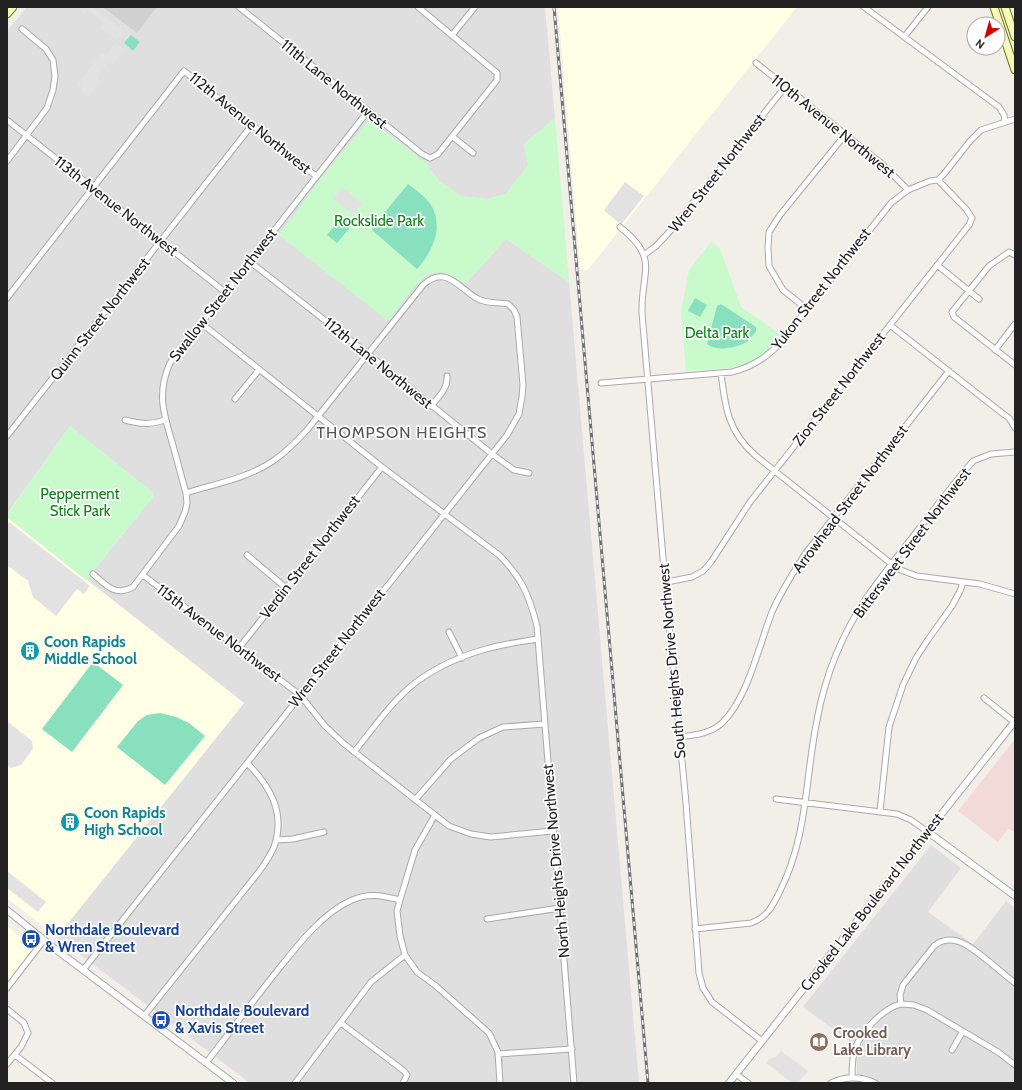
<svg xmlns="http://www.w3.org/2000/svg" width="1022" height="1090" font-family="Cabin,sans-serif">
<style>
.residential{fill:#e0dfdf}
.commercial{fill:#f2dad9}
.education{fill:#ffffe5}
.religious{fill:#d0d0d0}
.park{fill:#c8facc}
.pitch{fill:#88e0be}
.parking{fill:#e2e2e2}
.lines{fill:none;stroke-linecap:round;stroke-linejoin:round}
.minor-casing{stroke:#a9a9a9;stroke-width:7}
.tertiary-casing{stroke:#a9a9a9;stroke-width:8}
.secondary-casing{stroke:#707d05;stroke-width:9}
.minor{stroke:#fff;stroke-width:5}
.tertiary{stroke:#fff;stroke-width:6}
.secondary{stroke:#f7fabf;stroke-width:7}
.rail-casing{stroke:#707070;stroke-width:3}
.rail{stroke:#fff;stroke-width:1.5;stroke-dasharray:4.5;stroke-linecap:butt}
.labels{text-anchor:middle;stroke-width:3.5;stroke-linejoin:round;paint-order:stroke}
.street-label{font-size:15px;fill:#222;stroke:#fff}
.park-label{font-size:15px;fill:#0c8416;stroke:#fff}
.culture-label{font-size:15px;font-weight:bold;fill:#0d838f;stroke:#fff;text-anchor:start}
.transit-label{font-size:15px;font-weight:bold;fill:#164399;stroke:#fff;text-anchor:start}
.education-label{font-size:15px;font-weight:bold;fill:#785e54;stroke:#fff;text-anchor:start}
.neighbourhood-label{font-size:16px;letter-spacing:1px;fill:#555;stroke:#fff}
</style>
<rect width="100%" height="100%" fill="#f2efe9"/>
<!-- residential -->
<path class="residential" d="M27,7H102L137,33L157,7H545L555,118L524,144L528,165L506,194L488,199L461,196L438,180L427,164L372,121H368L417,284L428,274L441,272L452,275L465,284L506,239L569,282L639,1083H250L57,937L244,703L86,580L153,497L152,492L70,426L7,514V31Z
M931,845L961,868L928,912L973,944L1006,901L1015,908V1083H845L857,1081V1058L860,1049L803,1007Z"/>
<!-- commercial -->
<path class="commercial" d="M1015,739V832L1008,829L998,842L958,811Z"/>
<!-- education -->
<path class="education" d="M558,7H797L587,271L580,268Z
M7,517L244,703L57,937L7,898Z
M7,926L33,948L7,983Z"/>
<!-- religious -->
<path class="religious" d="M102,7H157L137,33Z"/>
<!-- park -->
<path class="park" d="M555,118L569,282L506,239L465,284L452,275L441,272L427,274L417,284L388,321L279,235L318,182L368,121H371L427,164L438,180L461,196L488,199L506,194L528,165L524,144Z
M711,242L720,249L741,307L781,335C776,341 772,347 767,352C745,371 712,369 686,371L681,312L689,270Z
M70,426L152,492L153,497L86,580L7,517V515Z"/>
<!-- pitch -->
<path class="pitch" d="M131,35L140,42L133,51L124,43Z
M408,184C416,190 425,196 431,205C444,227 433,251 417,269L373,231L372,228Z
M342,217L352,225L337,243L327,235Z
M695,298L707,305L700,317L688,311Z
M721,304L756,327V331C754,334 751,338 748,341C738,348 716,352 707,344L717,306Z
M93,662L123,685L72,752L42,729Z
M160,713L176,717L189,723L205,736L165,785L117,747L138,721L147,715Z"/>
<!-- parking -->
<path class="parking" d="M76,7H92L124,31L117,40L101,28L104,23L88,10L85,14Z
M115,43L124,50L113,65L109,62L97,78L101,81L88,98L84,94L81,88L82,87L78,84L102,53L106,55Z
M625,182L644,196L621,225L604,210Z
M342,187L362,203L353,214L333,199Z
M9,522L90,586L84,594L77,589L56,616L33,597L28,581L7,565V525Z
M7,721L32,741L33,749L21,765L11,768L7,765Z
M7,871L46,902L38,912L7,888Z
M781,1051L808,1071L798,1083H792L766,1063L769,1059L776,1057Z"/>
<g class="lines">
<!-- minor casing -->
<g class="minor-casing">
<path id="minor" d="M239,7L422,154L430,158L438,154L497,80V73L418,7
M864,7L999,107L1004,115L1005,121
M452,35L475,7
M904,37L928,7
M756,63L882,164L908,190
M7,120L225,292
M453,137L473,153
M7,161L47,108L53,90L55,76L53,60L46,49L22,29
M620,227C660,259 641,270 642,313L665,581L686,803L699,973L703,988L712,1002L762,1041
M644,255L656,246L673,228L785,87
M1015,255L1009,252L989,266L952,312L954,317L1015,365
M249,261L368,354L492,454L514,470L529,473
M937,265L979,299
M7,298L184,71L316,176
M807,309L783,290L769,266L768,248L769,232L780,215L845,135
M201,323L382,467L499,555C522,578 529,595 537,626L574,1083
M890,325L1002,413L1009,418L1015,428
M995,350L1015,324
M721,373C725,407 728,432 756,456L898,569L917,576L980,584L1015,594
M601,383L732,372C753,367 768,357 782,341L891,203L908,190L930,181L938,180L944,174L970,141L981,130L1015,119
M235,399L259,370
M431,406C439,396 448,389 447,376
M125,420C141,424 149,425 165,420
M7,436L252,125
M247,555L286,588
M93,574C106,585 115,597 133,587L179,526L185,512L187,503L186,493C181,476 177,459 172,442C163,412 157,392 170,363L368,111
M143,575L300,695L325,726L343,743L449,826L471,834L491,837L553,831
M665,581H672L692,577L703,571L711,562L750,502L969,225L972,218L966,209L938,180
M449,632L462,658
M239,648L382,467
M984,698L1014,722
M679,737C694,735 710,734 722,723C748,698 759,645 772,612C781,591 793,573 805,554L949,371
M354,752C373,729 391,702 415,683C435,668 461,656 486,649C503,644 520,642 537,639
M776,799L897,814L911,820L928,832
M415,800L451,759L479,738L503,727L544,724
M880,811L889,727L903,685L916,658L927,641L952,606L960,591L963,582
M435,815L415,850L400,900L397,911L400,936L405,955L417,972L436,986L489,1033L498,1052L500,1083
M276,840L293,839L324,832
M487,919L560,908
M695,929L751,923C768,917 773,905 780,891C808,836 805,778 817,720C825,676 842,634 867,597C883,574 901,552 918,530C936,507 954,483 973,461L991,454L1015,452
M83,970L507,435L519,414L522,397L523,385L517,317L514,310L508,304C498,302 487,304 478,299C458,288 446,264 423,285L307,430C297,441 286,452 273,461C248,478 215,484 186,493
M7,988L44,940
M901,1004L914,1005L927,1010L998,1052L1015,1065
M7,1009L24,1023L28,1033L21,1047L7,1064
M144,1016L258,873C264,865 270,856 274,847C286,813 270,786 247,763
M341,1023L404,1071L407,1075L403,1083
M952,1050L963,1031
M498,1054L572,1049
M15,1055L52,1083
M206,1063C230,1032 253,1001 277,971C298,945 322,913 352,900C370,892 383,896 400,900
M736,1074L748,1083
M852,1077C852,1067 852,1058 855,1049C861,1032 883,1008 901,1004L900,995L903,985L934,946C941,940 949,939 957,941C970,943 1003,974 1015,983
M295,1083L371,982L405,955
M831,1083C846,1076 860,1076 875,1083"/>
</g>
<!-- tertiary casing -->
<g class="tertiary-casing">
<path id="tertiary" d="M928,832L1015,896
M7,910L54,948L233,1083
M729,1083L1015,721"/>
</g>
<!-- secondary casing -->
<g class="secondary-casing">
<path id="secondary" d="M994,7L1015,70
M1005,7L1015,37
M7,14L13,7"/>
</g>
<!-- minor -->
<use href="#minor" class="minor"/>
<!-- tertiary -->
<use href="#tertiary" class="tertiary"/>
<!-- secondary -->
<use href="#secondary" class="secondary"/>
<!-- rail casing -->
<g class="rail-casing">
<path id="rail" d="M554,7L648,1083"/>
</g>
<!-- rail -->
<use href="#rail" class="rail"/>
</g>
<!-- icons -->
<defs>
<g id="building-disc" transform="scale(1)"><circle r="9.5" fill="#0f9aa8" stroke="#fff"/><path d="M-4-6H4V6H1V3H-1V6H-4ZM-2.5-4.3h1.7v1.8h-1.7ZM.8-4.3h1.7v1.8H.8ZM-2.5-1h1.7V.8h-1.7ZM.8-1h1.7V.8H.8Z" fill="#fff"/></g>
<g id="bus-disc" transform="scale(1)"><circle r="9.5" fill="#1a4fb4" stroke="#fff"/><path d="M-5-6H5V4H4V6H2V4H-2V6H-4V4H-5ZM-3.5-4V0h7V-4ZM-3.5 1.2v1.5H-2V1.2ZM2 1.2v1.5H3.5V1.2Z" fill="#fff"/></g>
<g id="library-disc" transform="scale(1)"><circle r="9.5" fill="#8d6e63" stroke="#fff"/><path d="M-6-4Q-3-5.5-.7-3.5V5Q-3 3-6 4ZM6-4Q3-5.5 .7-3.5V5Q3 3 6 4Z" fill="#fff"/></g>
</defs>
<g fill-rule="evenodd">
<use href="#building-disc" x="30" y="651"/>
<use href="#building-disc" x="70" y="822"/>
<use href="#bus-disc" x="31" y="939"/>
<use href="#bus-disc" x="161" y="1020"/>
<use href="#library-disc" x="819" y="1042"/>
</g>
<g class="labels">
<!-- street labels -->
<g class="street-label">
<text transform="translate(334 84) rotate(39)" y="5">111th Lane Northwest</text>
<text transform="translate(250 123) rotate(39)" y="5">112th Avenue Northwest</text>
<text transform="translate(833 126) rotate(39)" y="5">110th Avenue Northwest</text>
<text transform="translate(717 173) rotate(-52)" y="5">Wren Street Northwest</text>
<text transform="translate(116 206) rotate(38)" y="5">113th Avenue Northwest</text>
<text transform="translate(821 289) rotate(-52)" y="5">Yukon Street Northwest</text>
<text transform="translate(223 295) rotate(-52)" y="5">Swallow Street Northwest</text>
<text transform="translate(100 319) rotate(-52)" y="5">Quinn Street Northwest</text>
<text transform="translate(378 363) rotate(39)" y="5">112th Lane Northwest</text>
<text transform="translate(839 389) rotate(-52)" y="5">Zion Street Northwest</text>
<text transform="translate(850 499) rotate(-53)" y="5">Arrowhead Street Northwest</text>
<text transform="translate(912 543) rotate(-53)" y="5">Bittersweet Street Northwest</text>
<text transform="translate(310 557) rotate(-52)" y="5">Verdin Street Northwest</text>
<text transform="translate(219 633) rotate(37)" y="5">115th Avenue Northwest</text>
<text transform="translate(337 648) rotate(-52)" y="5">Wren Street Northwest</text>
<text transform="translate(672 661) rotate(-95)" y="5">South Heights Drive Northwest</text>
<text transform="translate(556 861) rotate(-95)" y="5">North Heights Drive Northwest</text>
<text transform="translate(872 902) rotate(-52)" y="5">Crooked Lake Boulevard Northwest</text>
</g>
<!-- park labels -->
<g class="park-label">
<text x="379" y="226">Rockslide Park</text>
<text x="717" y="338">Delta Park</text>
<text x="80" y="499">Pepperment<tspan x="80" dy="17">Stick Park</tspan></text>
</g>
<!-- culture labels -->
<g class="culture-label">
<text x="44" y="647">Coon Rapids<tspan x="44" dy="17">Middle School</tspan></text>
<text x="84" y="818">Coon Rapids<tspan x="84" dy="17">High School</tspan></text>
</g>
<!-- transit labels -->
<g class="transit-label">
<text x="45" y="935">Northdale Boulevard<tspan x="45" dy="17">&amp; Wren Street</tspan></text>
<text x="175" y="1016">Northdale Boulevard<tspan x="175" dy="17">&amp; Xavis Street</tspan></text>
</g>
<!-- education labels -->
<g class="education-label">
<text x="833" y="1038">Crooked<tspan x="833" dy="17">Lake Library</tspan></text>
</g>
<!-- neighbourhood labels -->
<g class="neighbourhood-label">
<text x="402" y="438">THOMPSON HEIGHTS</text>
</g>
</g>
<!-- border -->
<rect width="1022" height="1090" fill="none" stroke="#222222" stroke-width="16"/>
<!-- north arrow -->
<g transform="translate(986 36) rotate(217)"><circle r="19" fill="#ffffff" stroke="#a7a7a7"/>
<path d="M0-3L7 15L0 10L-7 15Z" fill="#d40000"/>
<text y="-6" font-size="11" font-weight="bold" text-anchor="middle" fill="#222222">N</text>
</g>
</svg>
